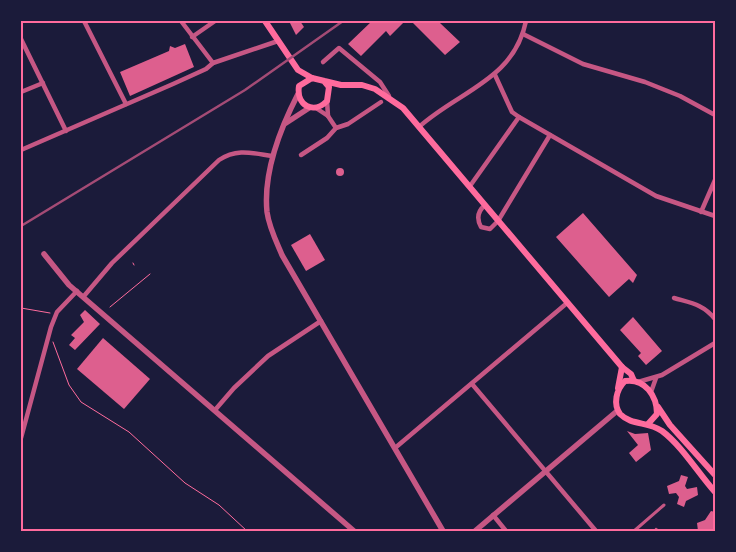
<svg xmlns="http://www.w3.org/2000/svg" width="736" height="552" font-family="'Space Grotesk',sans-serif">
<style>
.building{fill:#dd5f8e}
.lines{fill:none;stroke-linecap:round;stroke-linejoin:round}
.path{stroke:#ff6b9d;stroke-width:1}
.service{stroke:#c65784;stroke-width:2.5}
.pedestrian{stroke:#c65784;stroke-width:3}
.minor{stroke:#c65784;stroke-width:4.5}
.tertiary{stroke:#c65784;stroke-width:5.5}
.secondary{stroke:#ff6b9d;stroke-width:6}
.rail{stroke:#a44b75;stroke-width:2.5}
.neatline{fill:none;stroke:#ff6b9d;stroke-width:2}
</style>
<rect width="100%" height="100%" fill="#1b1b3a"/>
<g class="building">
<path d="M 289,21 L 300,21 L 304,27 L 296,35 Z"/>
<path d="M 372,21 L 405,21 L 390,36 L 386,31 L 361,56 L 348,44 Z"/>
<path d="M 411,21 L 441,21 L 440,23 L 460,42 L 445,55 Z"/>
<path d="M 185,44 L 194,67 L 130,96 L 120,72 L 169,51 L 170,46 L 175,48 Z"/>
<circle cx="340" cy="172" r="4"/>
<path d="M 583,213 L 637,275 L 633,283 L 629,279 L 609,297 L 556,237 Z"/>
<path d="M 310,234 L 325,260 L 306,271 L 291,245 Z"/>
<path d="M 85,310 L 100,324 L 75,350 L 69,345 L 75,338 L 71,335 L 84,322 L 80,315 Z"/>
<path d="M 633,317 L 662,351 L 646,365 L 638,356 L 641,353 L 620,330 Z"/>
<path d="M 103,338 L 150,379 L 124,409 L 77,369 Z"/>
<path d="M 627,431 L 635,434 L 648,433 L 651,450 L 636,462 L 629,453 L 638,445 Z"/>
<path d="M 681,475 L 688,477 L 685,486 L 687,489 L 697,487 L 698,495 L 686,501 L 684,507 L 677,504 L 679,497 L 676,493 L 669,494 L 667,486 L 679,481 Z"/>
<path d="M 711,511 L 715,512 L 715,531 L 698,531 L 697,523 L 705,520 Z"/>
</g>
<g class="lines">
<g class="path">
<path d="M 133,263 L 134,265"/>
<path d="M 110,307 L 150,274"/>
<path d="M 21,308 L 50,313"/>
<path d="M 53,342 L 69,385 L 81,402 L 129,432 L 185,483 L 219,505 L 247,531"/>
</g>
<path class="service" d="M 656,529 L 658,531"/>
<path class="pedestrian" d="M 634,531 L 664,505"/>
<g class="minor">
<path d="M 84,21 L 126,104"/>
<path d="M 181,21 L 213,63"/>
<path d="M 523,34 L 583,64 L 645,82 L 680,96 L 715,115"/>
<path d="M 192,37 L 215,21"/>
<path d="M 21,39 L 66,131"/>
<path d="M 323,62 L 339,48 L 380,82 L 389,96"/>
<path d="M 495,75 L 512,112 L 519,117 L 656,196 L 715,216"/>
<path d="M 21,92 L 43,83"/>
<path d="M 327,101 L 328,116"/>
<path d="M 316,108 L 328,116 L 336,128"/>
<path d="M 419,127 C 459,91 514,80 526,21"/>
<path d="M 21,150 L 173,84 L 206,69 L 213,63 L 278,41"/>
<path d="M 301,155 L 327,138 L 336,128 L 348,124 L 381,102"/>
<path d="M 470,186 L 519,117"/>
<path d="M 485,205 C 478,211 476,218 481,227 L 490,229 L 498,221 L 550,135"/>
<path d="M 701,212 L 715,180"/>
<path d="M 84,296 L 112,263 L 219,160 C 237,148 252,153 272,156"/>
<path d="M 674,298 C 691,303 703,304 715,319"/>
<path d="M 638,382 L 662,375 L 715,343"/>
<path d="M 472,384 L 596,531"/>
<path d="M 651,392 L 656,378"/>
<path d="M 215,410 L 234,388 L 268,356 L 321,321"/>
<path d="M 21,438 L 51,327 L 57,312 L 77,291"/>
<path d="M 395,448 L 567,303"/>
<path d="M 493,515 L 506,531"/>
</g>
<g class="tertiary">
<path d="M 298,94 C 280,129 263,172 267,212 C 269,227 276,241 282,255 L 443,531"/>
<path d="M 286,123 L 309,108"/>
<path d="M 44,254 L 69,285 L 354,531"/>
<path d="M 475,531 L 617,411"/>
</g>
<g class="secondary">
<path d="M 265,21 L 298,70 L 312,78"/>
<path d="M 324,81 L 329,87 L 327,101 C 313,115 296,105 299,86 L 312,78 L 341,85 L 362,85 L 375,89 L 403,108 L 622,367 L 631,374 L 634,381"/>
<path d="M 618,388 L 622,367"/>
<path d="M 658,407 L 670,425 L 715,475"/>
<path d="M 648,424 L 657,414 C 657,396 645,378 625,381 C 616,390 613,404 620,414 C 632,426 648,421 662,431 C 682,446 698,473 715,492"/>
</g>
<path class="rail" d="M 21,226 L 245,90 L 343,21"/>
</g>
<rect width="736" height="552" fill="none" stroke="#1b1b3a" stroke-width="45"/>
<rect x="22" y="22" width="692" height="508" class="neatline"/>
</svg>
